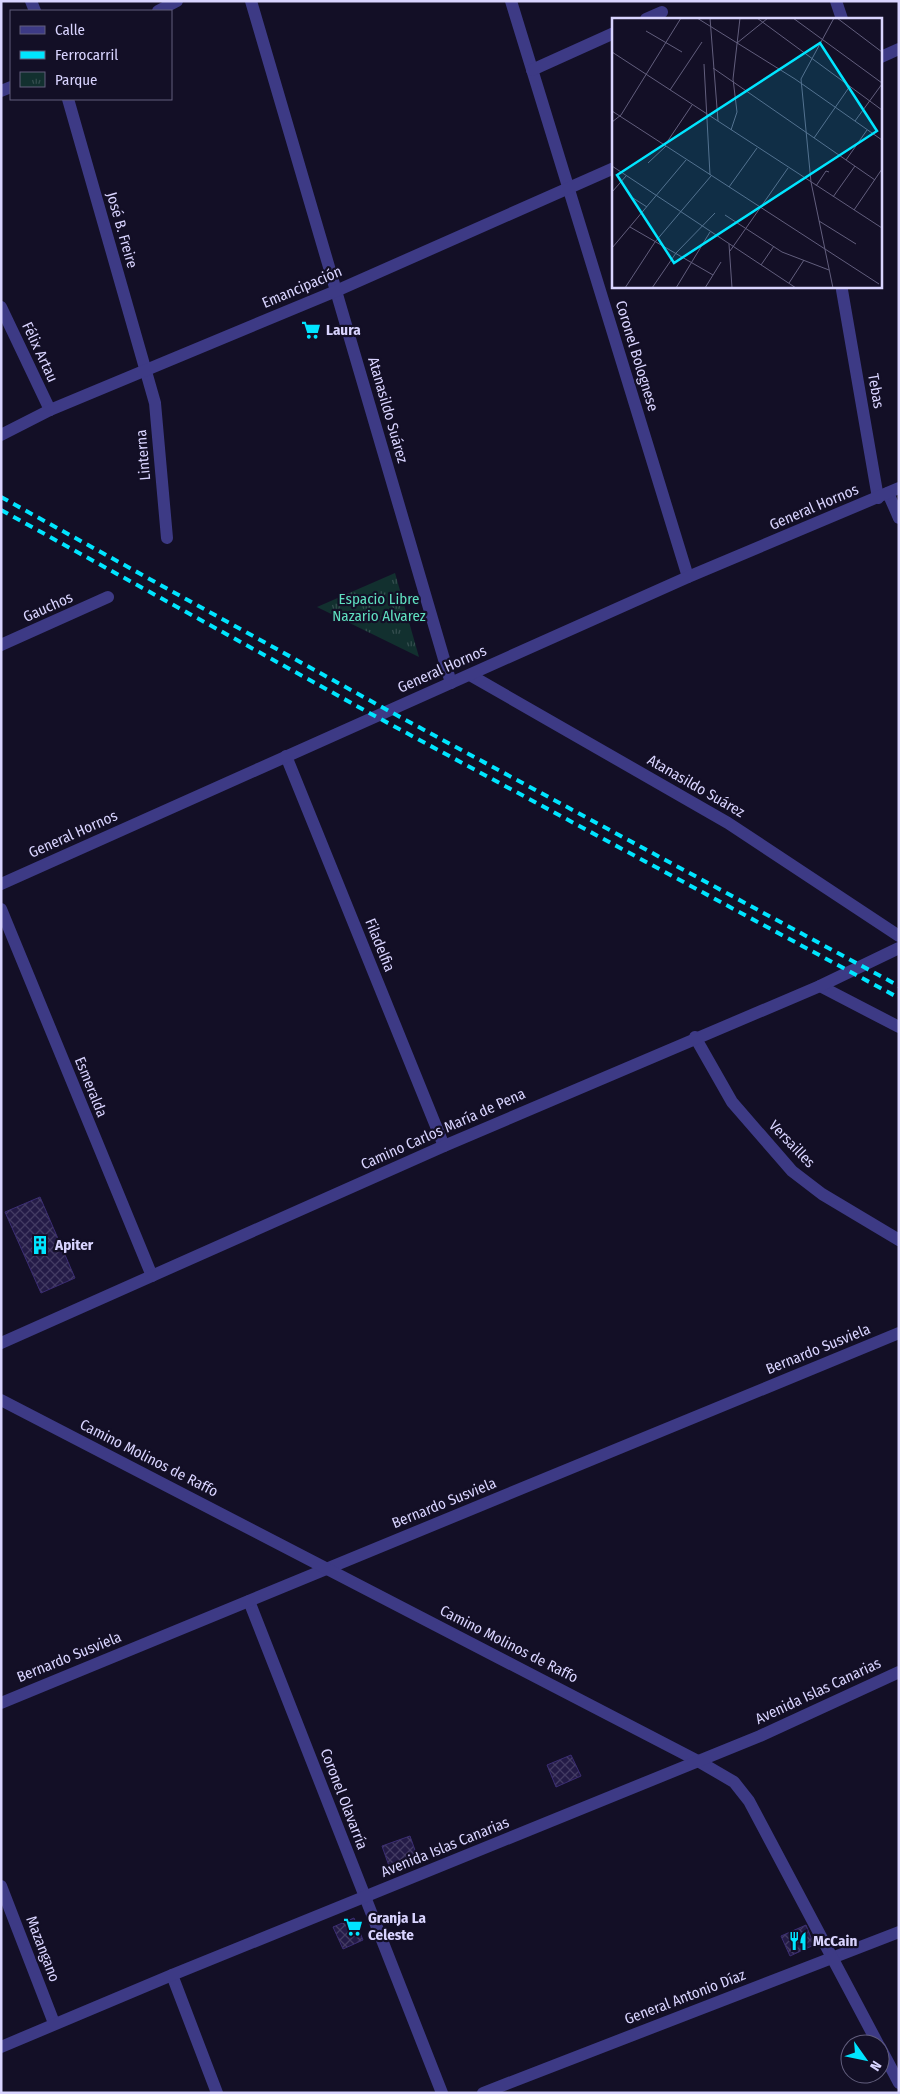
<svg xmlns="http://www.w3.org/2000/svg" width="900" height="2094" font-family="'Fira Sans Condensed',sans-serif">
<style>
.park{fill:url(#park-tufts)}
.building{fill:url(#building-cross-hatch);stroke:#3b2d73}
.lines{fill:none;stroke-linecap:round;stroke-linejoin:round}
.minor{stroke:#3d3a85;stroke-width:12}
.tertiary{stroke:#3d3a85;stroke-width:12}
.rail{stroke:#00e5ff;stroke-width:4;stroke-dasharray:8 6;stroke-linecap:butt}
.labels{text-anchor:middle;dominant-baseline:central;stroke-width:4.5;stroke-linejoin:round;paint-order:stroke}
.street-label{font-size:15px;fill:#d9d4ff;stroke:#130f26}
.poi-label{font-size:15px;font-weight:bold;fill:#d9d4ff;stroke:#130f26;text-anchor:start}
.park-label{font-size:15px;fill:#5fe0c0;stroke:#130f26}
.inset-road{fill:none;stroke:#625e7d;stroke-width:1}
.view{fill:#00e5ff;fill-opacity:0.15;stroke:#00e5ff;stroke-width:2.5}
.inset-edge{fill:none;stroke:#d9d4ff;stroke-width:2.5}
</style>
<defs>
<pattern id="park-tufts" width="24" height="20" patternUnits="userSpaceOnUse" patternTransform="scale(1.25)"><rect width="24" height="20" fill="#12302f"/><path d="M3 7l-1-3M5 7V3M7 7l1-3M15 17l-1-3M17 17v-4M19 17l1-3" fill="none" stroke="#344d4e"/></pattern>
<pattern id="building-cross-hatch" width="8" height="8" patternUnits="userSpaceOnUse" patternTransform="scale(1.25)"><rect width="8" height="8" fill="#241b47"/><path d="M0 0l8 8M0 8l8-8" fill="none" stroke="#433b63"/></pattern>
</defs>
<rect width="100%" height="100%" fill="#130f26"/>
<path class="park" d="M 395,573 L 419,657 L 317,607 Z"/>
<g class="building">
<path d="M 40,1197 L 75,1278 L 41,1293 L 5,1212 Z"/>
<path d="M 571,1755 L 581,1776 L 556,1787 L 547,1765 Z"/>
<path d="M 410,1836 L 417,1856 L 389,1866 L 382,1846 Z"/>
<path d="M 354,1918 L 363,1940 L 343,1949 L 333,1927 Z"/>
<path d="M 806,1925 L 814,1945 L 790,1956 L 781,1936 Z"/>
</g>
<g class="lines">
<g class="minor">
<path d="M 31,1 L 35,11"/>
<path d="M 251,1 L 451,683"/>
<path d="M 511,1 L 688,577"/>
<path d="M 836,1 L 842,19"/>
<path d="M 158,11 L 177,1"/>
<path d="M 646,19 L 662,12"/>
<path d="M 881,57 L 899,49"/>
<path d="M 532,70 L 614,33"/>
<path d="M 1,91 L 11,87"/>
<path d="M 68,99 L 155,403 L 167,538"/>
<path d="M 842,290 L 878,498"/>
<path d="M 1,307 L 50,410"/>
<path d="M 1,435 L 50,410 L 336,291 L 614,168"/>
<path d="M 888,493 L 899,518"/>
<path d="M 1,645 L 108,597"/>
<path d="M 470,675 L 728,823 L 899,936"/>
<path d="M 286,756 L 444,1146"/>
<path d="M 1,884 L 688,577 L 899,488"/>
<path d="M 1,909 L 152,1276"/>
<path d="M 820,986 L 899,1027"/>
<path d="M 695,1037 L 732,1102 L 792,1171 L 822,1194 L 899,1240"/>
<path d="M 249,1601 L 442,2093"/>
<path d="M 1,1703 L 899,1333"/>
<path d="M 1,1886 L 54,2023"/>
<path d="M 172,1975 L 217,2093"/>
<path d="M 483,2093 L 899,1932"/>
</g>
<g class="tertiary">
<path d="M 1,1343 L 444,1146 L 820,986 L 899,948"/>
<path d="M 1,1400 L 698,1761 L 734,1782 L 749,1801 L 878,2044"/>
<path d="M 1,2047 L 172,1975 L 760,1736 L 899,1672"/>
<path d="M 880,2047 L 899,2083"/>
</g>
<g class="rail">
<path d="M 1,497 L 389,711 L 899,986"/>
<path d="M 1,510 L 375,716 L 899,998"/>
</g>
</g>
<defs>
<g id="supermarket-bare" transform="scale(1.5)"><path d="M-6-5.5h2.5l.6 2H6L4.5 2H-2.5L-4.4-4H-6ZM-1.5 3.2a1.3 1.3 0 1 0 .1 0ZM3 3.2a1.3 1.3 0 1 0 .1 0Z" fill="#00e5ff" stroke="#130f26" stroke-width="2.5" paint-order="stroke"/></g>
<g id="building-bare" transform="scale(1.5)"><path d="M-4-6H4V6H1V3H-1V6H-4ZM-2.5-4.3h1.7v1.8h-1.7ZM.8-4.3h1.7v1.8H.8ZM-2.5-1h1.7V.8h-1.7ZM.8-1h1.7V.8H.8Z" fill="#00e5ff" stroke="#130f26" stroke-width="2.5" paint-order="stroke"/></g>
<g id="restaurant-bare" transform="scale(1.5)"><path d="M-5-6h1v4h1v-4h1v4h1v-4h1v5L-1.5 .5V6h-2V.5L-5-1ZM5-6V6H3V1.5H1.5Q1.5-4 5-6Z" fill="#00e5ff" stroke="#130f26" stroke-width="2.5" paint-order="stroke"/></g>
</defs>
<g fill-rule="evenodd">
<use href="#supermarket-bare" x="311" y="330"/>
<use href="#building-bare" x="40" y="1245"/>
<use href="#supermarket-bare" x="353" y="1927"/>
<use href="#restaurant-bare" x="798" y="1941"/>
</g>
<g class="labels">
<g class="street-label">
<text transform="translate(122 230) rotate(74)">José B. Freire</text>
<text transform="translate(302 287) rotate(-23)">Emancipación</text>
<text transform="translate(40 352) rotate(65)">Félix Artau</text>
<text transform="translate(637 356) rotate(73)">Coronel Bolognese</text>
<text transform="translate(876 391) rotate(80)">Tebas</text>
<text transform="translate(388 410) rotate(74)">Atanasildo Suárez</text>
<text transform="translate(143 455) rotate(-95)">Linterna</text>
<text transform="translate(814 507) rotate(-23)">General Hornos</text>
<text transform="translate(48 607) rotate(-24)">Gauchos</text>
<text transform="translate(442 669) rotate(-24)">General Hornos</text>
<text transform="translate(696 786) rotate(30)">Atanasildo Suárez</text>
<text transform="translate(73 834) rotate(-24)">General Hornos</text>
<text transform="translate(380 945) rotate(68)">Filadelfia</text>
<text transform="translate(91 1087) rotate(68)">Esmeralda</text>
<text transform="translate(443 1129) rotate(-24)">Camino Carlos María de Pena</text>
<text transform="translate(792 1144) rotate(46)">Versailles</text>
<text transform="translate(818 1349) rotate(-22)">Bernardo Susviela</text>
<text transform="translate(149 1458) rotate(27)">Camino Molinos de Raffo</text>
<text transform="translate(444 1503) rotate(-22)">Bernardo Susviela</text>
<text transform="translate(509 1644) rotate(27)">Camino Molinos de Raffo</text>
<text transform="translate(69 1657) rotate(-22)">Bernardo Susviela</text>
<text transform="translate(818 1691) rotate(-25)">Avenida Islas Canarias</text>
<text transform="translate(344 1799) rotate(69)">Coronel Olavarría</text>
<text transform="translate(445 1847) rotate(-22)">Avenida Islas Canarias</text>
<text transform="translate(43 1949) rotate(69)">Mazangano</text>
<text transform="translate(685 1997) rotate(-21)">General Antonio Díaz</text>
</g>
<g class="poi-label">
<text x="326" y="330">Laura</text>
<text x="55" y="1245">Apiter</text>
<text x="368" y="1918">Granja La<tspan x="368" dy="17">Celeste</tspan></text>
<text x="813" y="1941">McCain</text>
</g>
<g class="park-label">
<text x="379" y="599">Espacio Libre<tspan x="379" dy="17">Nazario Alvarez</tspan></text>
</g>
</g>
<g transform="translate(612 18)">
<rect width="270" height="270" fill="#130f26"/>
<path class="inset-road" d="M 85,0 L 183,61 L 270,122M 98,0 L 106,103M 145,0 L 270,92M 181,0 L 270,65M 225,0 L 270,34M 34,13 L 70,34M 125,25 L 156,0M 0,34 L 270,210M 92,46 L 98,157M 101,50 L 263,162M 58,72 L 90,24M 0,93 L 267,266M 243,103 L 270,66M 0,104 L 9,97 L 69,0M 119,112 L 125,94 L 121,61 L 128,0M 202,120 L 238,68M 53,127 L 80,87M 234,142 L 255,112M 36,145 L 54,128M 0,148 L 184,270M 204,168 L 214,153 L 217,154M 117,169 L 145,130M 0,174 L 14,158M 221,179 L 243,148M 21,180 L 35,189M 242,192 L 270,151M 113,197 L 170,234 L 217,252M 207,203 L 244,226M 18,209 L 101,257M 117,226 L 120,270M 0,230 L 74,142M 118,233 L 176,150M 149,247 L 162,228M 177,265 L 192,242M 13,270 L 43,224 L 99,158M 40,270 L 64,235 L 103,195M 64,270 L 98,214M 93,270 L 109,244M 221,270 L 199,164 L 189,61 L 222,0"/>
<path class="view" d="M 208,25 L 265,113 L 62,245 L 5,157 Z"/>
<rect width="270" height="270" class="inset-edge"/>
</g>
<rect width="900" height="2094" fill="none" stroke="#d9d4ff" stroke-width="5"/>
<rect x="10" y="10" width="162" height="90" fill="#130f26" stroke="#625e7d"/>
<rect x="20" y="26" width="25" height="8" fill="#3d3a85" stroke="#625e7d"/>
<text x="55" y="35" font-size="15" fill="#d9d4ff">Calle</text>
<rect x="20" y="51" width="25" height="8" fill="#00e5ff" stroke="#625e7d"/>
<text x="55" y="60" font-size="15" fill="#d9d4ff">Ferrocarril</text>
<rect x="20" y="72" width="25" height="15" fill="url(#park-tufts)" stroke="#625e7d"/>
<text x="55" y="85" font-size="15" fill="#d9d4ff">Parque</text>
<g transform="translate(865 2059) rotate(123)"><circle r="24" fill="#130f26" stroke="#625e7d"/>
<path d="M0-4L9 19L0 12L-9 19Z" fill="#00e5ff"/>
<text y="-8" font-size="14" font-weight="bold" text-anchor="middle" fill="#d9d4ff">N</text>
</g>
</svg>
